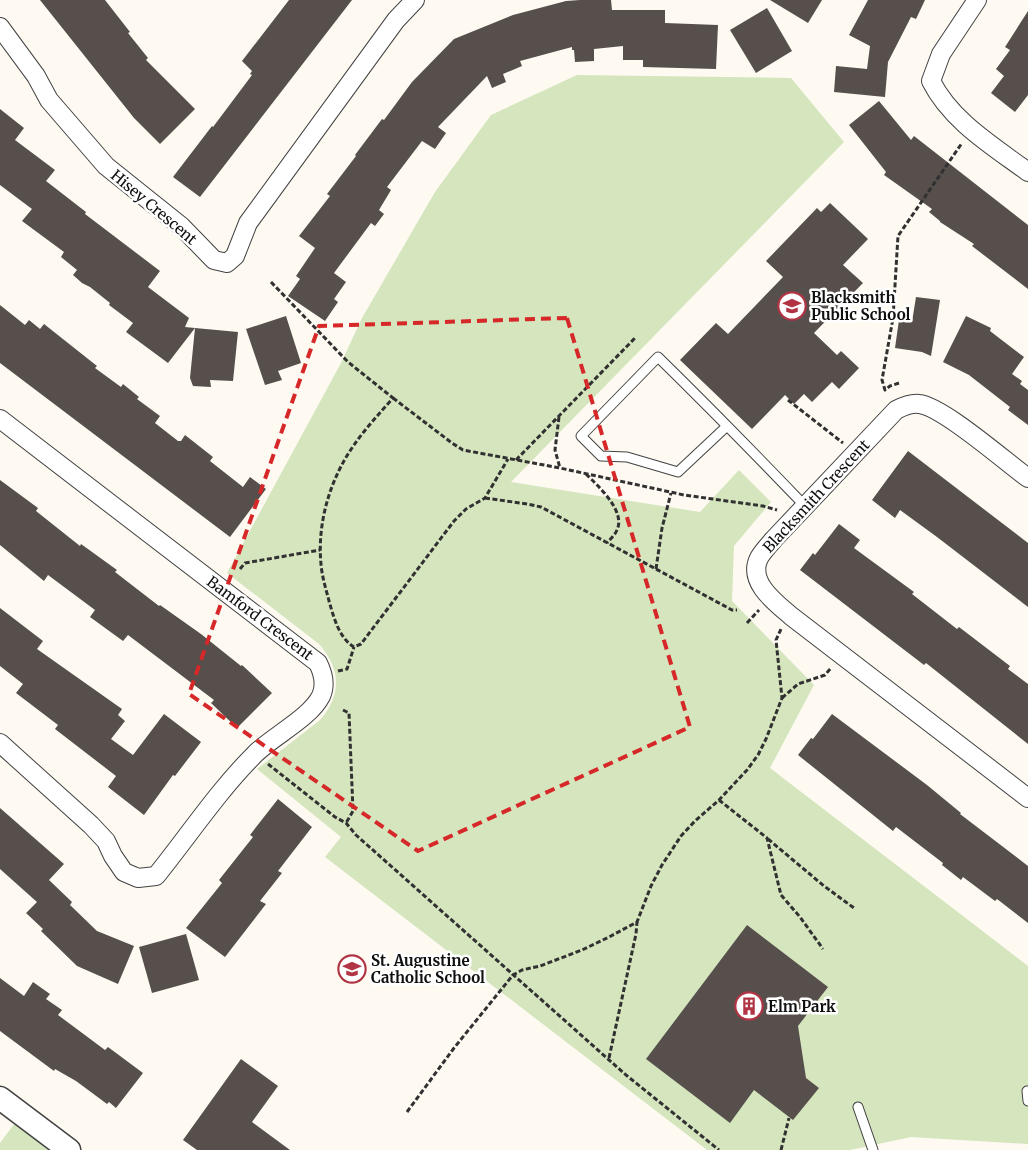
<svg xmlns="http://www.w3.org/2000/svg" width="1028" height="1150" font-family="Merriweather,serif">
<style>
.green{fill:#d5e5be}
.building{fill:#564f4c}
.lines{fill:none;stroke-linecap:round;stroke-linejoin:round}
.service-casing{stroke:#424242;stroke-width:11}
.minor-casing{stroke:#424242;stroke-width:20}
.tertiary-casing{stroke:#424242;stroke-width:25}
.path{stroke:#313131;stroke-width:3;stroke-dasharray:5 2.5;stroke-linecap:butt}
.service{stroke:#fff;stroke-width:9}
.minor{stroke:#fff;stroke-width:18}
.tertiary{stroke:#fff;stroke-width:22}
.marked{fill:none;stroke:#d62828;stroke-width:4;stroke-dasharray:10 6;stroke-linejoin:round}
.labels{text-anchor:middle;dominant-baseline:central;stroke-width:5;stroke-linejoin:round;paint-order:stroke}
.street-label{font-size:15px;fill:#0f0f0f;stroke:#fff}
.poi-label{font-size:15px;font-weight:bold;fill:#0f0f0f;stroke:#fff;text-anchor:start}
</style>
<rect width="100%" height="100%" fill="#fefaf2"/>
<g class="green">
<path d="M 577,75 L 791,78 L 844,142 L 511,482 L 700,512 L 739,470 L 771,502 L 734,546 L 732,601 L 814,685 L 770,768 L 1028,966 L 1028,1144 L 911,1137 L 850,1150 L 707,1150 L 325,857 L 341,837 L 257,769 L 320,720 C 342,695 341,669 319,644 L 227,573 L 341,363 L 362,318 L 435,192 L 491,115 Z"/>
<path d="M 15,1123 L 50,1150 L 0,1150 L 0,1143 Z"/>
</g>
<g class="building">
<path d="M 40,0 L 105,0 L 130,32 L 128,33 L 148,58 L 146,60 L 195,109 L 160,144 L 134,118 Z"/>
<path d="M 289,0 L 352,0 L 200,197 L 173,177 L 212,126 L 213,127 L 252,75 L 250,74 L 252,71 L 242,61 Z"/>
<path d="M 580,0 L 611,0 L 612,10 L 665,10 L 665,23 L 718,25 L 716,69 L 643,67 L 643,60 L 623,60 L 623,46 L 594,49 L 594,61 L 575,62 L 574,50 L 572,50 L 572,47 L 520,61 L 522,66 L 503,74 L 506,82 L 492,88 L 487,76 L 438,127 L 446,133 L 435,149 L 422,141 L 387,187 L 391,190 L 379,210 L 384,214 L 375,226 L 371,223 L 334,273 L 346,282 L 334,299 L 338,302 L 325,321 L 288,296 L 300,279 L 296,276 L 315,248 L 299,236 L 330,196 L 327,194 L 356,156 L 355,155 L 382,119 L 384,120 L 412,82 L 454,39 L 513,15 L 566,1 Z"/>
<path d="M 770,0 L 822,0 L 808,23 Z"/>
<path d="M 868,0 L 925,0 L 916,19 L 911,17 L 888,62 L 885,97 L 834,92 L 836,66 L 867,69 L 870,46 L 849,35 Z"/>
<path d="M 767,8 L 792,51 L 756,73 L 730,30 Z"/>
<path d="M 1028,11 L 1028,95 L 1015,112 L 991,93 L 1004,76 L 996,69 L 1010,50 L 1005,47 Z"/>
<path d="M 879,101 L 911,140 L 914,136 L 1028,225 L 1028,289 L 972,246 L 974,244 L 940,222 L 940,221 L 929,212 L 932,209 L 884,175 L 886,172 L 849,125 Z"/>
<path d="M 0,109 L 24,128 L 15,140 L 55,170 L 46,181 L 86,212 L 85,214 L 160,271 L 148,287 L 189,318 L 185,327 L 195,328 L 168,363 L 126,332 L 133,323 L 109,305 L 110,303 L 90,287 L 82,283 L 73,275 L 77,270 L 61,257 L 64,252 L 22,221 L 32,209 L 0,185 Z"/>
<path d="M 830,203 L 868,239 L 843,265 L 863,283 L 814,333 L 837,355 L 841,351 L 859,368 L 839,389 L 832,382 L 812,402 L 804,394 L 794,404 L 785,395 L 752,429 L 680,360 L 716,323 L 728,334 L 783,277 L 766,261 L 817,208 L 821,212 Z"/>
<path d="M 916,297 L 940,300 L 931,356 L 922,352 L 895,348 L 899,320 L 912,322 Z"/>
<path d="M 0,305 L 25,325 L 29,320 L 40,329 L 44,324 L 97,366 L 95,368 L 121,387 L 123,384 L 139,397 L 137,399 L 160,416 L 155,423 L 178,441 L 181,441 L 185,435 L 213,457 L 210,461 L 243,487 L 250,477 L 266,489 L 230,537 L 0,363 Z"/>
<path d="M 286,316 L 301,363 L 278,371 L 282,380 L 265,385 L 246,329 Z"/>
<path d="M 966,316 L 991,328 L 990,331 L 1024,357 L 1012,374 L 1022,381 L 1020,384 L 1028,390 L 1028,425 L 1008,410 L 1010,407 L 969,375 L 943,362 Z"/>
<path d="M 195,328 L 238,332 L 233,381 L 210,380 L 211,387 L 193,386 L 190,378 Z"/>
<path d="M 908,451 L 1028,543 L 1028,607 L 937,537 L 900,510 L 895,518 L 872,500 Z"/>
<path d="M 0,480 L 38,508 L 36,511 L 80,546 L 81,544 L 117,570 L 115,572 L 159,606 L 160,605 L 201,634 L 241,666 L 242,665 L 272,693 L 237,728 L 211,703 L 214,700 L 128,635 L 123,641 L 90,617 L 95,610 L 48,575 L 44,581 L 0,545 Z"/>
<path d="M 839,524 L 860,540 L 854,548 L 914,592 L 912,594 L 957,629 L 959,627 L 1010,666 L 1008,669 L 1028,684 L 1028,744 L 926,663 L 924,665 L 800,570 L 813,553 L 815,555 Z"/>
<path d="M 0,608 L 43,641 L 37,649 L 122,709 L 118,715 L 125,721 L 111,739 L 133,755 L 164,714 L 201,742 L 175,776 L 173,775 L 144,815 L 108,787 L 116,776 L 55,729 L 58,725 L 16,693 L 23,684 L 0,666 Z"/>
<path d="M 832,714 L 927,785 L 961,813 L 960,814 L 1028,866 L 1028,923 L 997,899 L 995,901 L 963,877 L 961,880 L 942,865 L 943,863 L 896,827 L 893,831 L 798,755 L 811,738 L 813,739 Z"/>
<path d="M 278,799 L 312,827 L 278,871 L 282,873 L 260,901 L 266,904 L 225,957 L 186,928 L 222,883 L 219,880 L 253,837 L 250,835 Z"/>
<path d="M 0,808 L 64,864 L 49,880 L 72,902 L 70,905 L 97,931 L 134,946 L 118,984 L 77,966 L 41,931 L 43,929 L 26,913 L 37,902 L 0,869 Z"/>
<path d="M 747,925 L 828,987 L 798,1026 L 806,1078 L 819,1088 L 793,1120 L 754,1090 L 730,1123 L 646,1059 Z"/>
<path d="M 186,934 L 199,980 L 152,993 L 139,947 Z"/>
<path d="M 0,978 L 24,996 L 33,982 L 50,994 L 46,999 L 62,1010 L 58,1015 L 105,1050 L 108,1047 L 143,1073 L 116,1108 L 109,1102 L 107,1104 L 76,1081 L 55,1069 L 54,1071 L 0,1031 Z"/>
<path d="M 241,1059 L 278,1086 L 252,1122 L 290,1150 L 197,1150 L 183,1140 Z"/>
</g>
<g class="lines">
<g class="service-casing">
<g id="service">
<path d="M 727,426 L 678,472 L 627,457 L 601,456 L 581,436 L 658,357 C 708,406 757,456 805,506"/>
<path d="M 1027,1091 L 1028,1101"/>
<path d="M 858,1107 L 873,1150"/>
</g>
</g>
<g class="minor-casing">
<g id="minor">
<path d="M 977,0 L 941,54 L 931,81 C 951,121 993,146 1028,172"/>
<path d="M 0,27 L 36,76 L 49,100 L 106,166 L 181,226 L 214,260 L 227,263 L 235,256 L 248,223 L 396,20 L 415,0"/>
<path d="M 0,419 L 318,663 C 323,673 326,685 321,696 C 310,718 273,736 255,754 C 218,791 189,835 156,876 L 138,878 L 124,872 L 113,856 L 106,841 L 91,825 L 0,743"/>
<path d="M 1028,478 C 1006,462 942,406 919,404 C 911,403 902,407 896,410 L 774,539 C 769,545 763,551 759,558 C 747,582 776,603 791,616 L 1028,798"/>
</g>
</g>
<g class="tertiary-casing">
<path id="tertiary" d="M 0,1098 L 69,1150"/>
</g>
<g class="path">
<path d="M 271,282 L 348,362 L 393,398 C 379,414 365,429 354,445 C 330,479 317,523 321,564 C 322,577 326,589 329,601 C 334,618 339,638 354,647 L 361,644 L 454,521 L 466,509 L 485,498 L 508,459"/>
<path d="M 899,383 L 890,386 L 885,390 L 882,380 L 893,318 L 898,236 L 962,143"/>
<path d="M 393,398 L 452,443 L 463,450 L 560,468 L 684,495 L 763,506 L 777,510"/>
<path d="M 788,400 L 843,443"/>
<path d="M 559,417 L 555,450 L 560,468"/>
<path d="M 516,460 L 635,338"/>
<path d="M 586,474 C 598,486 626,511 617,530 C 615,535 610,539 607,543"/>
<path d="M 485,498 L 527,504 L 541,507 L 732,610 L 737,610"/>
<path d="M 240,569 L 245,563 L 320,550"/>
<path d="M 656,569 L 662,528 L 671,493"/>
<path d="M 747,623 L 759,610"/>
<path d="M 338,671 L 347,669 L 354,647"/>
<path d="M 782,698 L 798,684 L 825,675 L 831,668"/>
<path d="M 343,710 L 349,713 L 353,811 L 346,823"/>
<path d="M 268,764 L 335,817 L 346,823 L 356,835 L 626,1075 L 719,1150"/>
<path d="M 719,800 L 767,838 L 781,895 L 800,917 L 823,949"/>
<path d="M 768,839 L 824,886 L 854,908"/>
<path d="M 609,1058 L 636,934 L 637,922"/>
<path d="M 407,1112 L 454,1048 L 513,975 L 522,970 L 540,966 L 582,950 L 609,937 L 637,922 L 651,886 L 662,865 L 681,836 L 695,821 L 719,800 L 747,770 L 758,755 L 766,739 L 782,698 L 776,640 L 781,629"/>
<path d="M 781,1150 L 789,1118"/>
</g>
<use href="#service" class="service"/>
<use href="#minor" class="minor"/>
<use href="#tertiary" class="tertiary"/>
</g>
<path class="marked" d="M 567,318 L 690,727 L 418,851 L 189,694 L 319,326 Z"/>
<defs>
<g id="school-ring" transform="scale(1.4375)"><circle r="9.5" fill="#fff" stroke="#b13444" stroke-width="1.5"/><path d="M0-5L7-2L0 1L-7-2ZM-4 1L0 2.5L4 1V4Q0 6-4 4Z" fill="#b13444"/></g>
<g id="building-ring" transform="scale(1.4375)"><circle r="9.5" fill="#fff" stroke="#b13444" stroke-width="1.5"/><path d="M-4-6H4V6H1V3H-1V6H-4ZM-2.5-4.3h1.7v1.8h-1.7ZM.8-4.3h1.7v1.8H.8ZM-2.5-1h1.7V.8h-1.7ZM.8-1h1.7V.8H.8Z" fill="#b13444"/></g>
</defs>
<g fill-rule="evenodd">
<use href="#school-ring" x="792" y="306"/>
<use href="#school-ring" x="352" y="969"/>
<use href="#building-ring" x="749" y="1006"/>
</g>
<g class="labels">
<g class="street-label">
<text transform="translate(154 207) rotate(40)">Hisey Crescent</text>
<text transform="translate(816 496) rotate(-47)">Blacksmith Crescent</text>
<text transform="translate(260 618) rotate(37)">Bamford Crescent</text>
</g>
<g class="poi-label">
<text x="811" y="297">Blacksmith<tspan x="811" dy="17">Public School</tspan></text>
<text x="371" y="960">St. Augustine<tspan x="371" dy="17">Catholic School</tspan></text>
<text x="768" y="1006">Elm Park</text>
</g>
</g>
</svg>
